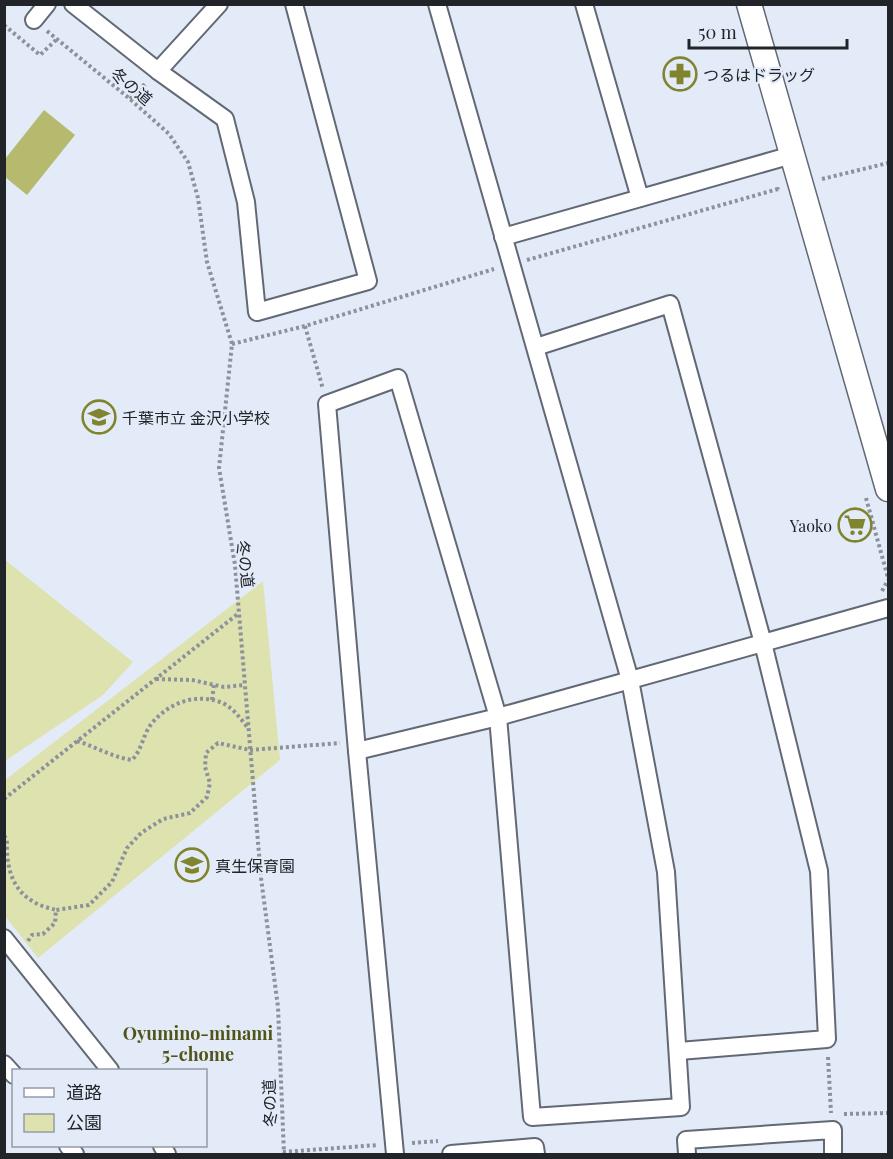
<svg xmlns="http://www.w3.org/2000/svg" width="893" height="1159" font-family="'Playfair Display','Noto Sans JP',serif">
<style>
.green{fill:#dee2ae}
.water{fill:#b5ba6f}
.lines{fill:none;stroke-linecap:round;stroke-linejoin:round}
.street-casing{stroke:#626975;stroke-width:20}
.secondary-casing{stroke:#626975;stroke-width:27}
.path{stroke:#8c929c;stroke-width:4;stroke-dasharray:3 3;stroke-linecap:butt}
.street{stroke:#fff;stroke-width:16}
.secondary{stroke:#fff;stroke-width:24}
.labels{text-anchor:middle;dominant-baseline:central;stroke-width:4.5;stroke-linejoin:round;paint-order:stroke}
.poi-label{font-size:16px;fill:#212429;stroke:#e3ebf9;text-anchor:start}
.street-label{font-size:16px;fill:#212429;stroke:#e3ebf9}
.neighbourhood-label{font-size:18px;font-weight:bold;fill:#515418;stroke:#e3ebf9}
</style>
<rect width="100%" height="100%" fill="#e3ebf9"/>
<g class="green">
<path d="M 4,559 L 133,662 L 103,695 L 5,761 Z"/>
<path d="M 263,581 L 280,760 L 38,958 L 5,916 L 5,780 Z"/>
</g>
<path class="water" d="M 44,110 L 75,135 L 27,195 L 5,177 L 5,159 Z"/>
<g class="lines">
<g class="street-casing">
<g id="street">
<path d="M 73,4 L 158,71 L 225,119 L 246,202 L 257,312 L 368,281 L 294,4"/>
<path d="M 584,4 L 640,198"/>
<path d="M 34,20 L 47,4"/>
<path d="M 158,71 L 219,4"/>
<path d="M 503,237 L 792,155"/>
<path d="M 536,347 L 670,304 L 763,643 L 819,871 L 827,1039 L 679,1051"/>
<path d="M 357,751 L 498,717 L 888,608"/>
<path d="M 4,938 L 110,1070"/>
<path d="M 4,1064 L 14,1075"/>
<path d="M 68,1146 L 75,1154"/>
<path d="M 162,1146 L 167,1154"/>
<path d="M 395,1154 L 357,751 L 327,404 L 398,378 L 498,717 L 532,1117 L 681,1107 L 666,872 L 630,680 L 437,4"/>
<path d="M 451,1154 L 535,1147 L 536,1154"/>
<path d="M 687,1154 L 686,1140 L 833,1130 L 833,1154"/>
</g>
</g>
<g class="secondary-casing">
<path id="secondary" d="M 749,4 L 888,489"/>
</g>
<g class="path">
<path d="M 4,25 L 40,55 L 56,40"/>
<path d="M 47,31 L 130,99 L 169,134 L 188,162 L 198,198 L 207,262 L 232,344 L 219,468 L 235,565 L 261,878 L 278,1007 L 284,1154"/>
<path d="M 130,99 L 145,84"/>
<path d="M 822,179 L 888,163"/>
<path d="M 527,260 L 778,189 L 778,191"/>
<path d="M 305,326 L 323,389"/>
<path d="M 232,344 L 305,326 L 494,269"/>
<path d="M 866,498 L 888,578"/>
<path d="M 882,591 L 888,580"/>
<path d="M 156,679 L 192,680 L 224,687 L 245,685"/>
<path d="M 212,700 L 214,685"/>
<path d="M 77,741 C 96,747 112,757 132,760 C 142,750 143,734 152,723 C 169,703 195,693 220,702 C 232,706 240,718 248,728"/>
<path d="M 250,750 L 340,743"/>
<path d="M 4,799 L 239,613"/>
<path d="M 4,836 L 7,839 C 6,863 10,889 34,902 C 40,906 49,908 56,910"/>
<path d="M 28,941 L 32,935 L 43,934 L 55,923 L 56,910 L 89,905 L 112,882 L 127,848 L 141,833 L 163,819 L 190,813 L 207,797 L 210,783 L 205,767 L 206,753 L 218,743 L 250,750"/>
<path d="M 828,1057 L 831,1113"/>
<path d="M 844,1114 L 888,1113"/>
<path d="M 412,1143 L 438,1141"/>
<path d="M 283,1152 L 378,1145"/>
</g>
<use href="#street" class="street"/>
<use href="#secondary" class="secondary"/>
</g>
<defs>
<g id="pharmacy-ring" transform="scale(1.725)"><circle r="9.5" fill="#e3ebf9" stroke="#80842f" stroke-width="1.5"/><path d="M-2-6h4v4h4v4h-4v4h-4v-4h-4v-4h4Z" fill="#80842f"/></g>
<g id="school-ring" transform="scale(1.725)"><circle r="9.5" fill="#e3ebf9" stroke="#80842f" stroke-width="1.5"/><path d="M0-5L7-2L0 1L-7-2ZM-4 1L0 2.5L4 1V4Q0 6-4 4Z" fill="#80842f"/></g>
<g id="supermarket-ring" transform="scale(1.725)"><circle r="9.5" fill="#e3ebf9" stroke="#80842f" stroke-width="1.5"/><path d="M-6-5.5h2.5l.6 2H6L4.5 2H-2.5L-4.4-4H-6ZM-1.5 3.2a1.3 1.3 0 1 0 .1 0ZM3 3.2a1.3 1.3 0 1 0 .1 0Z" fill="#80842f"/></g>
</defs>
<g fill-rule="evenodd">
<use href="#pharmacy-ring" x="680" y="74"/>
<use href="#school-ring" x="99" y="417"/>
<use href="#supermarket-ring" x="855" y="525"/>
<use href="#school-ring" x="192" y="865"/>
</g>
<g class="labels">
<g class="poi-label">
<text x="703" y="74">つるはドラッグ</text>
<text x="122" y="417">千葉市立 金沢小学校</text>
<text x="832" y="525" text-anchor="end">Yaoko</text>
<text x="215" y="865">真生保育園</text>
</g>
<g class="street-label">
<text transform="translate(132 86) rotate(40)">冬の道</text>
<text transform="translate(246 564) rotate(83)">冬の道</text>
<text transform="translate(269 1103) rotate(-92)">冬の道</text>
</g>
<g class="neighbourhood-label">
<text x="198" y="1033">Oyumino-minami<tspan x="198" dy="21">5-chome</tspan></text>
</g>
</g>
<rect width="893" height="1159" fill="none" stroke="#212429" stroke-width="12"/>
<rect x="12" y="1069" width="195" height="78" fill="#e3ebf9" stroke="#959ba6" stroke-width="1.5"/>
<rect x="24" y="1088" width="30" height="9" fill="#ffffff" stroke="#959ba6" stroke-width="1.5"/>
<text x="66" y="1099" font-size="18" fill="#212429">道路</text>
<rect x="24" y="1114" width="30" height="18" fill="#dee2ae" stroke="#959ba6" stroke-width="1.5"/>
<text x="66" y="1129" font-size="18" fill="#212429">公園</text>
<path d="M689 39v9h158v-9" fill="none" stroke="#212429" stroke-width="3"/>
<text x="698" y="39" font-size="18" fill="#212429" stroke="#e3ebf9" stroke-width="4.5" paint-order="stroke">50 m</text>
</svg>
